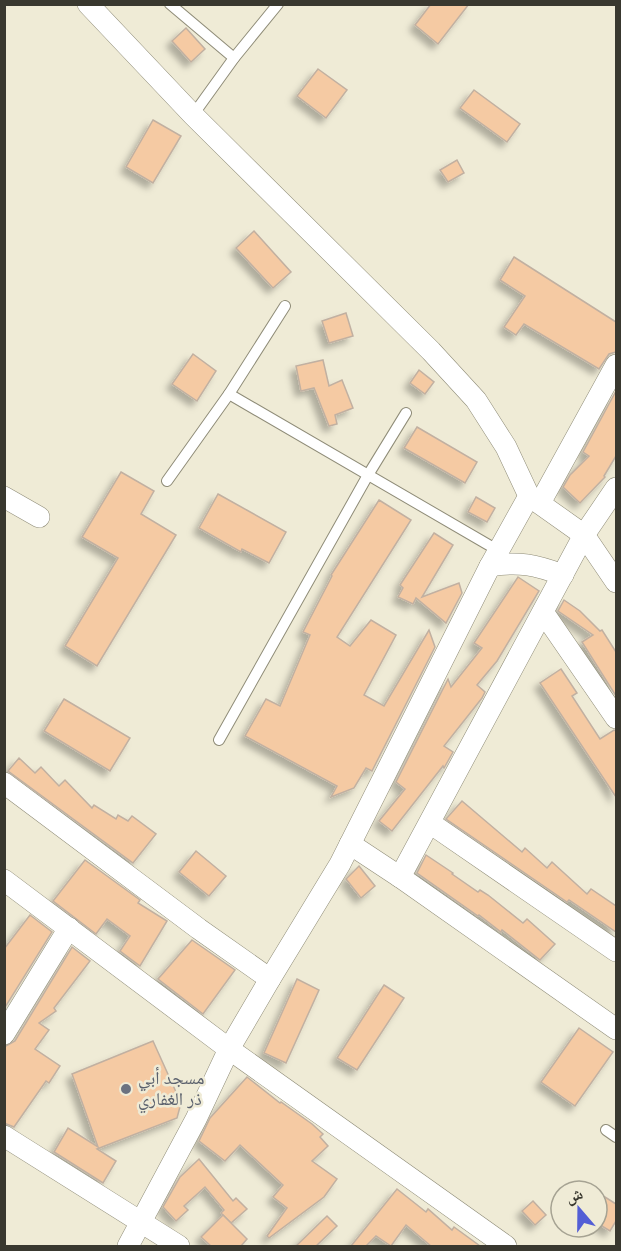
<svg xmlns="http://www.w3.org/2000/svg" width="621" height="1251" font-family="Overpass,'Noto Naskh Arabic',sans-serif">
<style>
.building{fill:#f5caa3;stroke:#c1b0a1;stroke-width:1.5;filter:url(#shadow)}
.lines{fill:none;stroke-linecap:round;stroke-linejoin:round}
.service-casing{stroke:#8f8c78;stroke-width:12}
.minor-casing{stroke:#8f8c78;stroke-width:22}
.service{stroke:#fff;stroke-width:10}
.minor{stroke:#fff;stroke-width:21}
.worship-dot{fill:#6b7280;stroke:#efebd6;stroke-width:2}
.labels{text-anchor:middle;dominant-baseline:central;stroke-width:5;stroke-linejoin:round;paint-order:stroke}
.worship-label{font-size:18px;fill:#5b616d;stroke:#efebd6;text-anchor:start}
</style>
<defs>
<filter id="shadow"><feDropShadow dx="-5.5" dy="5.5" stdDeviation="3" flood-color="#0004"/></filter>
</defs>
<rect width="100%" height="100%" fill="#efebd6"/>
<g class="building">
<path d="M 431,4 L 469,4 L 438,44 L 415,25 Z"/>
<path d="M 186,28 L 205,49 L 191,62 L 172,41 Z"/>
<path d="M 318,69 L 347,90 L 326,118 L 297,96 Z"/>
<path d="M 474,90 L 520,124 L 507,142 L 460,108 Z"/>
<path d="M 153,120 L 181,136 L 153,183 L 126,167 Z"/>
<path d="M 457,160 L 464,173 L 448,182 L 440,170 Z"/>
<path d="M 254,231 L 291,272 L 273,288 L 236,248 Z"/>
<path d="M 514,257 L 616,322 L 616,352 L 609,354 L 599,369 L 524,324 L 516,335 L 504,327 L 525,296 L 500,280 Z"/>
<path d="M 346,313 L 353,336 L 329,343 L 322,321 Z"/>
<path d="M 193,354 L 216,371 L 197,401 L 172,384 Z"/>
<path d="M 323,360 L 329,386 L 342,380 L 353,408 L 335,415 L 337,424 L 329,426 L 314,388 L 301,391 L 296,366 Z"/>
<path d="M 419,370 L 434,382 L 425,394 L 410,383 Z"/>
<path d="M 616,391 L 616,456 L 604,476 L 605,477 L 580,503 L 563,487 L 570,475 L 589,456 L 583,452 Z"/>
<path d="M 417,427 L 477,462 L 465,483 L 404,448 Z"/>
<path d="M 121,472 L 154,491 L 141,514 L 176,535 L 97,666 L 65,646 L 118,558 L 82,537 Z"/>
<path d="M 218,494 L 286,532 L 269,563 L 242,549 L 241,552 L 199,528 Z"/>
<path d="M 476,497 L 495,508 L 487,522 L 468,512 Z"/>
<path d="M 379,500 L 411,520 L 337,637 L 350,646 L 371,620 L 396,635 L 364,695 L 384,706 L 429,630 L 435,647 L 372,771 L 366,768 L 354,788 L 331,797 L 337,786 L 245,736 L 266,699 L 280,706 L 310,635 L 303,632 L 332,576 L 331,575 Z"/>
<path d="M 434,533 L 453,545 L 422,597 L 459,583 L 462,593 L 446,623 L 416,598 L 413,604 L 398,597 L 403,588 L 400,585 Z"/>
<path d="M 518,577 L 539,591 L 497,661 L 477,685 L 485,692 L 482,698 L 444,746 L 453,752 L 444,768 L 443,766 L 392,831 L 379,821 L 405,789 L 396,782 L 448,679 L 451,687 L 482,648 L 474,643 Z"/>
<path d="M 564,600 L 580,611 L 600,631 L 602,630 L 616,652 L 616,696 L 582,642 L 593,635 L 558,611 Z"/>
<path d="M 561,669 L 577,693 L 572,696 L 600,739 L 614,730 L 616,731 L 616,797 L 540,683 Z"/>
<path d="M 64,699 L 130,738 L 110,771 L 44,731 Z"/>
<path d="M 19,758 L 35,773 L 41,767 L 59,786 L 65,780 L 92,808 L 94,805 L 116,819 L 118,815 L 128,821 L 132,816 L 156,834 L 133,863 L 8,771 Z"/>
<path d="M 462,801 L 522,852 L 525,848 L 547,868 L 552,862 L 587,894 L 591,889 L 616,906 L 616,932 L 569,900 L 567,902 L 446,819 Z"/>
<path d="M 196,851 L 226,876 L 209,896 L 179,872 Z"/>
<path d="M 426,855 L 453,873 L 452,874 L 478,892 L 480,890 L 488,895 L 523,923 L 527,919 L 555,944 L 540,960 L 502,930 L 501,932 L 479,915 L 478,916 L 417,873 Z"/>
<path d="M 85,860 L 140,900 L 138,903 L 167,921 L 140,966 L 120,951 L 130,936 L 107,919 L 96,934 L 53,901 Z"/>
<path d="M 359,866 L 375,886 L 361,898 L 346,879 Z"/>
<path d="M 30,915 L 52,932 L 4,1009 L 4,949 Z"/>
<path d="M 192,940 L 235,970 L 203,1014 L 158,979 Z"/>
<path d="M 72,947 L 90,961 L 54,1008 L 56,1011 L 39,1023 L 49,1030 L 35,1049 L 60,1066 L 49,1083 L 46,1081 L 14,1127 L 4,1123 L 4,1047 L 15,1041 Z"/>
<path d="M 297,979 L 319,990 L 286,1063 L 264,1053 Z"/>
<path d="M 384,985 L 404,998 L 357,1070 L 337,1058 Z"/>
<path d="M 579,1028 L 613,1052 L 575,1106 L 541,1082 Z"/>
<path d="M 153,1041 L 181,1103 L 177,1118 L 97,1149 L 116,1161 L 103,1183 L 54,1152 L 68,1128 L 98,1147 L 72,1074 Z"/>
<path d="M 247,1077 L 280,1103 L 281,1102 L 312,1124 L 323,1134 L 320,1137 L 328,1146 L 312,1161 L 337,1179 L 324,1197 L 269,1238 L 267,1236 L 287,1208 L 273,1197 L 283,1185 L 240,1145 L 225,1161 L 199,1141 L 210,1118 Z"/>
<path d="M 199,1159 L 233,1201 L 236,1198 L 247,1209 L 231,1223 L 221,1213 L 224,1210 L 205,1187 L 184,1206 L 188,1210 L 176,1221 L 163,1207 L 180,1177 Z"/>
<path d="M 397,1189 L 426,1212 L 428,1209 L 452,1230 L 454,1227 L 480,1246 L 431,1246 L 406,1225 L 391,1246 L 376,1236 L 366,1246 L 351,1246 Z"/>
<path d="M 597,1192 L 616,1204 L 616,1221 L 610,1231 L 597,1223 Z"/>
<path d="M 533,1201 L 546,1215 L 535,1225 L 522,1211 Z"/>
<path d="M 223,1215 L 247,1239 L 241,1246 L 211,1246 L 201,1237 Z"/>
<path d="M 327,1216 L 337,1226 L 316,1246 L 296,1246 Z"/>
</g>
<g class="lines">
<g class="service-casing">
<g id="service">
<path d="M 170,4 L 234,58"/>
<path d="M 193,115 L 234,58 L 278,4"/>
<path d="M 229,394 L 499,551"/>
<path d="M 167,481 L 229,394 L 285,306"/>
<path d="M 219,740 L 368,475 L 406,413"/>
<path d="M 606,1130 L 616,1137"/>
</g>
</g>
<g class="minor-casing">
<g id="minor">
<path d="M 88,4 L 193,115 L 431,351 L 476,400 L 506,447 L 529,496 L 584,535 L 616,582"/>
<path d="M 4,497 L 39,517"/>
<path d="M 540,503 L 616,365"/>
<path d="M 490,566 C 519,561 536,565 563,575"/>
<path d="M 543,612 L 616,718"/>
<path d="M 4,783 L 199,929 L 270,979"/>
<path d="M 430,823 L 616,951"/>
<path d="M 350,844 L 400,877 L 616,1029"/>
<path d="M 400,877 L 584,535 L 616,488"/>
<path d="M 4,880 L 229,1049 L 506,1246"/>
<path d="M 4,1034 L 69,928"/>
<path d="M 4,1136 L 179,1246"/>
<path d="M 128,1246 L 196,1119 L 229,1049 L 270,979 L 340,864 L 490,566 L 529,496"/>
</g>
</g>
<use href="#service" class="service"/>
<use href="#minor" class="minor"/>
</g>
<circle class="worship-dot" cx="126" cy="1089" r="6"/>
<g class="labels">
<g class="worship-label">
<text x="138" y="1079">مسجد أبي<tspan x="138" dy="21">ذر الغفاري</tspan></text>
</g>
</g>
<rect width="621" height="1251" fill="none" stroke="#39382f" stroke-width="12"/>
<g transform="translate(579 1209) rotate(340)"><circle r="28" fill="#efebd6" stroke="#a6a393" stroke-width="1.5"/>
<path d="M0-4.5L10 22L0 15L-10 22Z" fill="#535ed5"/>
<text y="-9" font-size="16" font-weight="bold" text-anchor="middle" fill="#39382f">ش</text>
</g>
</svg>
